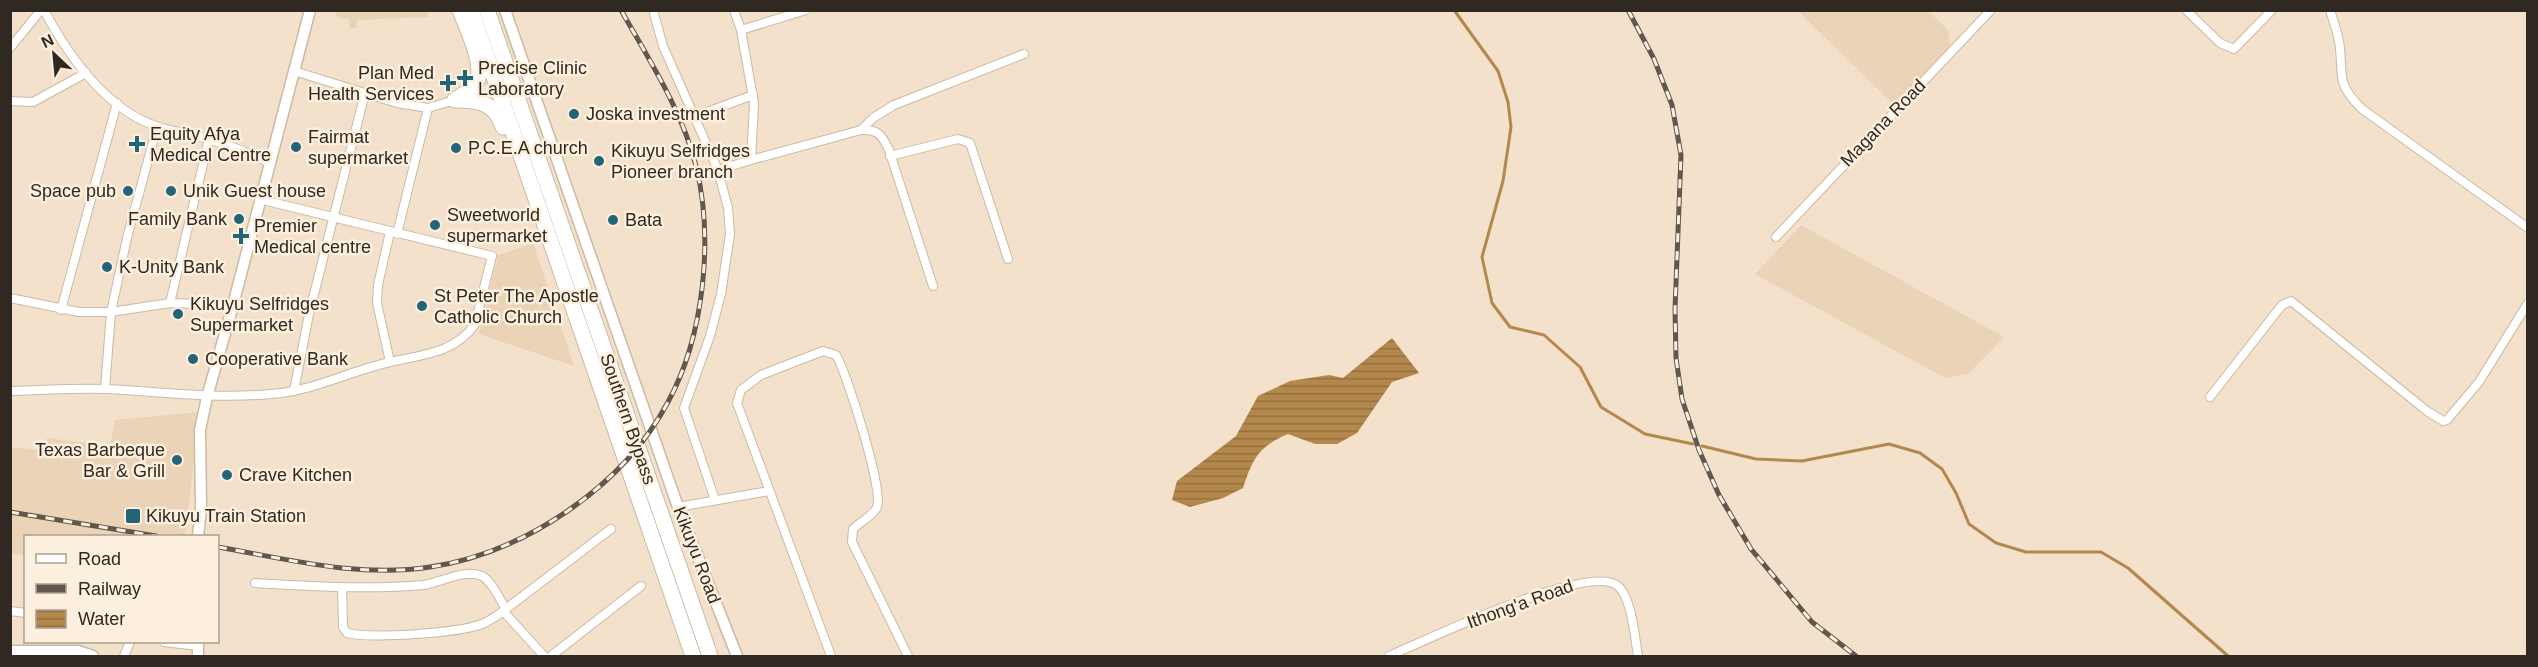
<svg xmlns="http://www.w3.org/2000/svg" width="2538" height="667" font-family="Helvetica,sans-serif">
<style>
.built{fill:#ead3b7}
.water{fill:url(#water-rules)}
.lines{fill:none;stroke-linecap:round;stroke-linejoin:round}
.stream{stroke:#b4884d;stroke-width:3}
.street-casing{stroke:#cbbaa4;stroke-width:10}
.secondary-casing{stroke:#cbbaa4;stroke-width:13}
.highway-casing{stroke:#cbbaa4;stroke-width:17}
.street{stroke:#fff;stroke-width:8}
.secondary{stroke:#fff;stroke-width:10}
.highway{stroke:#fff;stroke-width:15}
.rail-casing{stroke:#61574c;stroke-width:5}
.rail{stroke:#fdefdd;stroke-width:3;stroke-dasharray:9;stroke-linecap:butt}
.poi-dot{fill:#246479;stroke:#fdefdd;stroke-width:2}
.labels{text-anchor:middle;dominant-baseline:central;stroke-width:5;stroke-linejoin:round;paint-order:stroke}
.poi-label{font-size:18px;fill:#302921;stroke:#fdefdd;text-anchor:start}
.street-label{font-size:18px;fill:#302921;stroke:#fdefdd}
</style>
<defs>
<pattern id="water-rules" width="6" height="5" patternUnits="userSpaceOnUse" patternTransform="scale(1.5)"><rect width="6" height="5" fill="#b4884d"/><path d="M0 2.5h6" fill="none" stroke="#936f40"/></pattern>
</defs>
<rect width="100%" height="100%" fill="#f3e1cb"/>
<g class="built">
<path d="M 337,10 L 427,11 L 428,17 L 357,20 L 356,28 L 349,28 L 349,19 L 342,19 L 336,15 Z"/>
<path d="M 1798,11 L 1928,11 L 1948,30 L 1951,49 L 1894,105 Z"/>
<path d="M 1801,225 L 2004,337 L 1968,374 L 1945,378 L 1755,274 Z"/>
<path d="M 533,243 L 574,366 L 479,334 L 498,255 Z"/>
<path d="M 200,412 L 185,536 L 26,536 L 25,555 L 11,553 L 10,447 L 44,450 L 47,438 L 110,446 L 115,420 Z"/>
</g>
<path class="water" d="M 1392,338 L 1419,373 L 1392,382 L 1357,433 L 1337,444 L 1315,444 L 1288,434 C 1258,447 1253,458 1243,488 L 1223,498 L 1190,507 L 1172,500 L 1177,481 L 1236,436 L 1258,396 L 1290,381 L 1329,375 L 1343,378 Z"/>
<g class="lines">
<g class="stream">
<path d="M 1454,10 L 1498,71 L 1508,102 L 1511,127 L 1503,181 L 1482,257 L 1492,303 L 1510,327 L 1544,335 L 1580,367 L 1601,407 L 1645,434 L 1693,444"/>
<path d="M 1702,446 L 1756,459 L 1802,461 L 1889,444 L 1920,453 L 1942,469 L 1956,493 L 1969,524 L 1996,543 L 2026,552 L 2101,552 L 2128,568 L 2228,656"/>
</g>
<g class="street-casing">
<g id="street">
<path d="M 44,10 C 68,55 103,106 153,125 C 164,130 177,131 189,134 C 217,141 245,150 271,164"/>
<path d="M 653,10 L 663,46 L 718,170 L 728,208 L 730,234 L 721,294 L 710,336 L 684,408 L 715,500"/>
<path d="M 2186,10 L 2220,43 L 2234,49 L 2272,10"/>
<path d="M 2330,10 C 2334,23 2339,36 2340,48 C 2343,80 2337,84 2362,109 L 2528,228"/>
<path d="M 741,30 L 806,10"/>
<path d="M 10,48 L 41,10"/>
<path d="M 294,71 L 397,103 L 428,108 L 455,100"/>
<path d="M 10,101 L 33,102 L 86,73"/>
<path d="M 696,116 L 753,95"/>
<path d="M 861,130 L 873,118 L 894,105 L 1024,54"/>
<path d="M 890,156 L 958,139 L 970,143 L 1008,259"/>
<path d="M 751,160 L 861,130 C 878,129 882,135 889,150 L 933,286"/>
<path d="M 718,170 L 751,160 L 754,103 L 741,30 L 734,10"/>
<path d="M 390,232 L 378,285 L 377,303 L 390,362"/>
<path d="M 397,234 L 428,108"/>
<path d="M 1776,237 L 1991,10"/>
<path d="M 10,298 L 79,312 L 111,312 L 170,303 L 233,305"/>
<path d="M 170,303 L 209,139"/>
<path d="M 61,310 L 117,103"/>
<path d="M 105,389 L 111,312 L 127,238 L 157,127"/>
<path d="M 10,391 C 42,390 75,388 107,389 C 162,392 216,399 271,394 C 313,391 350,371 390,362 C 421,355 456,353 475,324 L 492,256 L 259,199"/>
<path d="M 294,391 L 309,314 L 365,93"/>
<path d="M 2210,397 L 2282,305 L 2291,301 L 2427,411 L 2443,421 L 2447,420 L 2479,382 L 2528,303"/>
<path d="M 678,507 L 769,491"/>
<path d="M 255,583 C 311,586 367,590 424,585 C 440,583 465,568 482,576 C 492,581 500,600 506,609"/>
<path d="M 342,587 L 343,627 L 347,633 C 371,639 459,633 482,624 C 487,622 493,618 498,615 L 611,529"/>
<path d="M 10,611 L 26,613"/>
<path d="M 503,611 L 544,656"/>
<path d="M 164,642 L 198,646"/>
<path d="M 124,656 L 130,642"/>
<path d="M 551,656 L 641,586"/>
<path d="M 831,656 L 737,403 L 741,390 L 761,375 L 823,351 L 836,355 C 847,373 884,491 877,507 C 874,515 860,522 853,529 L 852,542 L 908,656"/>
<path d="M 1389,656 C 1425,641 1590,561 1618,586 C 1632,598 1635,639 1638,656"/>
</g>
</g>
<g class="secondary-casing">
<g id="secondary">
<path d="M 505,10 L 678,507 L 737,656"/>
<path d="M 198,536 L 201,509 L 200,430 L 207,397 L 233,305 L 310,10"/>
<path d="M 10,651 L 78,651 L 93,656"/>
<path d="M 198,656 L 198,642"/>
</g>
</g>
<g class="highway-casing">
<g id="highway">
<path d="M 471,10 L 693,656"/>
<path d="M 487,10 L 710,656"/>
<path d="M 455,100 C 478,100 495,102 503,127"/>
<path d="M 455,100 C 463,95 472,90 477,81 C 485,64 466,27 460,10"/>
</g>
</g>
<use href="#street" class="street"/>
<use href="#secondary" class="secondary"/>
<use href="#highway" class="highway"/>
<g class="rail-casing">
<g id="rail">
<path d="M 1628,10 L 1654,59 L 1672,105 L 1681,155 L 1675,309 L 1676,358 L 1682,399 L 1699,450 L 1719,495 L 1751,549 L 1812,622 L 1856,656"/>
<path d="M 10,512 L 156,536"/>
<path d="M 218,547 C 287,559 359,578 430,567 C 524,553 623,487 668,402 C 704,336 714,239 696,166 C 682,110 649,60 621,10"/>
</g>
</g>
<use href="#rail" class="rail"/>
</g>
<g class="poi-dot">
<path d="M462 69h6v6h6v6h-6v6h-6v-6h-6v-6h6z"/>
<path d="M445 74h6v6h6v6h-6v6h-6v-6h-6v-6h6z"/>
<circle cx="574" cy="114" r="6"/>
<path d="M134 135h6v6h6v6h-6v6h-6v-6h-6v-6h6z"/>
<circle cx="296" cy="147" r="6"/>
<circle cx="456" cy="148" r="6"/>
<circle cx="599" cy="161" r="6"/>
<circle cx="128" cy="191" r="6"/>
<circle cx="171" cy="191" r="6"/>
<circle cx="239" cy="219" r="6"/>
<circle cx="613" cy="220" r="6"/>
<circle cx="435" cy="225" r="6"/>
<path d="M238 227h6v6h6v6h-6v6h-6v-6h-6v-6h6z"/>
<circle cx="107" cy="267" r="6"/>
<circle cx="422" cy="306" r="6"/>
<circle cx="178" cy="314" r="6"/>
<circle cx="193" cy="359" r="6"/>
<circle cx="177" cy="460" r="6"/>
<circle cx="227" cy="475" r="6"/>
<rect x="125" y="508" width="16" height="16" rx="3"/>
</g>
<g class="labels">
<g class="poi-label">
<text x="478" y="68">Precise Clinic<tspan x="478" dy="21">Laboratory</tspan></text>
<text x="434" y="73" text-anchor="end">Plan Med<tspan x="434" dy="21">Health Services</tspan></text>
<text x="586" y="114">Joska investment</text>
<text x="150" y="134">Equity Afya<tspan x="150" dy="21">Medical Centre</tspan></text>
<text x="308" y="137">Fairmat<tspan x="308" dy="21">supermarket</tspan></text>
<text x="468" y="148">P.C.E.A church</text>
<text x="611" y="151">Kikuyu Selfridges<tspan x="611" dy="21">Pioneer branch</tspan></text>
<text x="116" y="191" text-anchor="end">Space pub</text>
<text x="183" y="191">Unik Guest house</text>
<text x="447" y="215">Sweetworld<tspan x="447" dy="21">supermarket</tspan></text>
<text x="227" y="219" text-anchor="end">Family Bank</text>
<text x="625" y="220">Bata</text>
<text x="254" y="226">Premier<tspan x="254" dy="21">Medical centre</tspan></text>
<text x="119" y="267">K-Unity Bank</text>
<text x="434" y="296">St Peter The Apostle<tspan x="434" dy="21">Catholic Church</tspan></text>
<text x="190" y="304">Kikuyu Selfridges<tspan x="190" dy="21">Supermarket</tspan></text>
<text x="205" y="359">Cooperative Bank</text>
<text x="165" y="450" text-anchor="end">Texas Barbeque<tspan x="165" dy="21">Bar &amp; Grill</tspan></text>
<text x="239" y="475">Crave Kitchen</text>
<text x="146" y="516">Kikuyu Train Station</text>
</g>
<g class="street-label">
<text transform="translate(1883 123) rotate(-46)">Magana Road</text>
<text transform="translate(628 419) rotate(71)">Southern Bypass</text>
<text transform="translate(697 555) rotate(69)">Kikuyu Road</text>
<text transform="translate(1520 604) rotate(-20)">Ithong'a Road</text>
</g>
</g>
<rect width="2538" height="667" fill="none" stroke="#302921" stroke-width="24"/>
<rect x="24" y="535" width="195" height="108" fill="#fdefdd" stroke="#aba092" stroke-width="1.5"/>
<rect x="36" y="554" width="30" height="9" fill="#ffffff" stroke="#aba092" stroke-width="1.5"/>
<text x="78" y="565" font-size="18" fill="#302921">Road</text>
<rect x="36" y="584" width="30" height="9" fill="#61574c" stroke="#aba092" stroke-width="1.5"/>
<text x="78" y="595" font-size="18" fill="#302921">Railway</text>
<rect x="36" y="610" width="30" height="18" fill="url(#water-rules)" stroke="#aba092" stroke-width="1.5"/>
<text x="78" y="625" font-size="18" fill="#302921">Water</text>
<g transform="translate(54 54) rotate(334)" stroke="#fdefdd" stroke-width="4.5" paint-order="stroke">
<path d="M0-4.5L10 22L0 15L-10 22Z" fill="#302921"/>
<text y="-9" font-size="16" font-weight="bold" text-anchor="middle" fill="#302921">N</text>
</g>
</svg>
